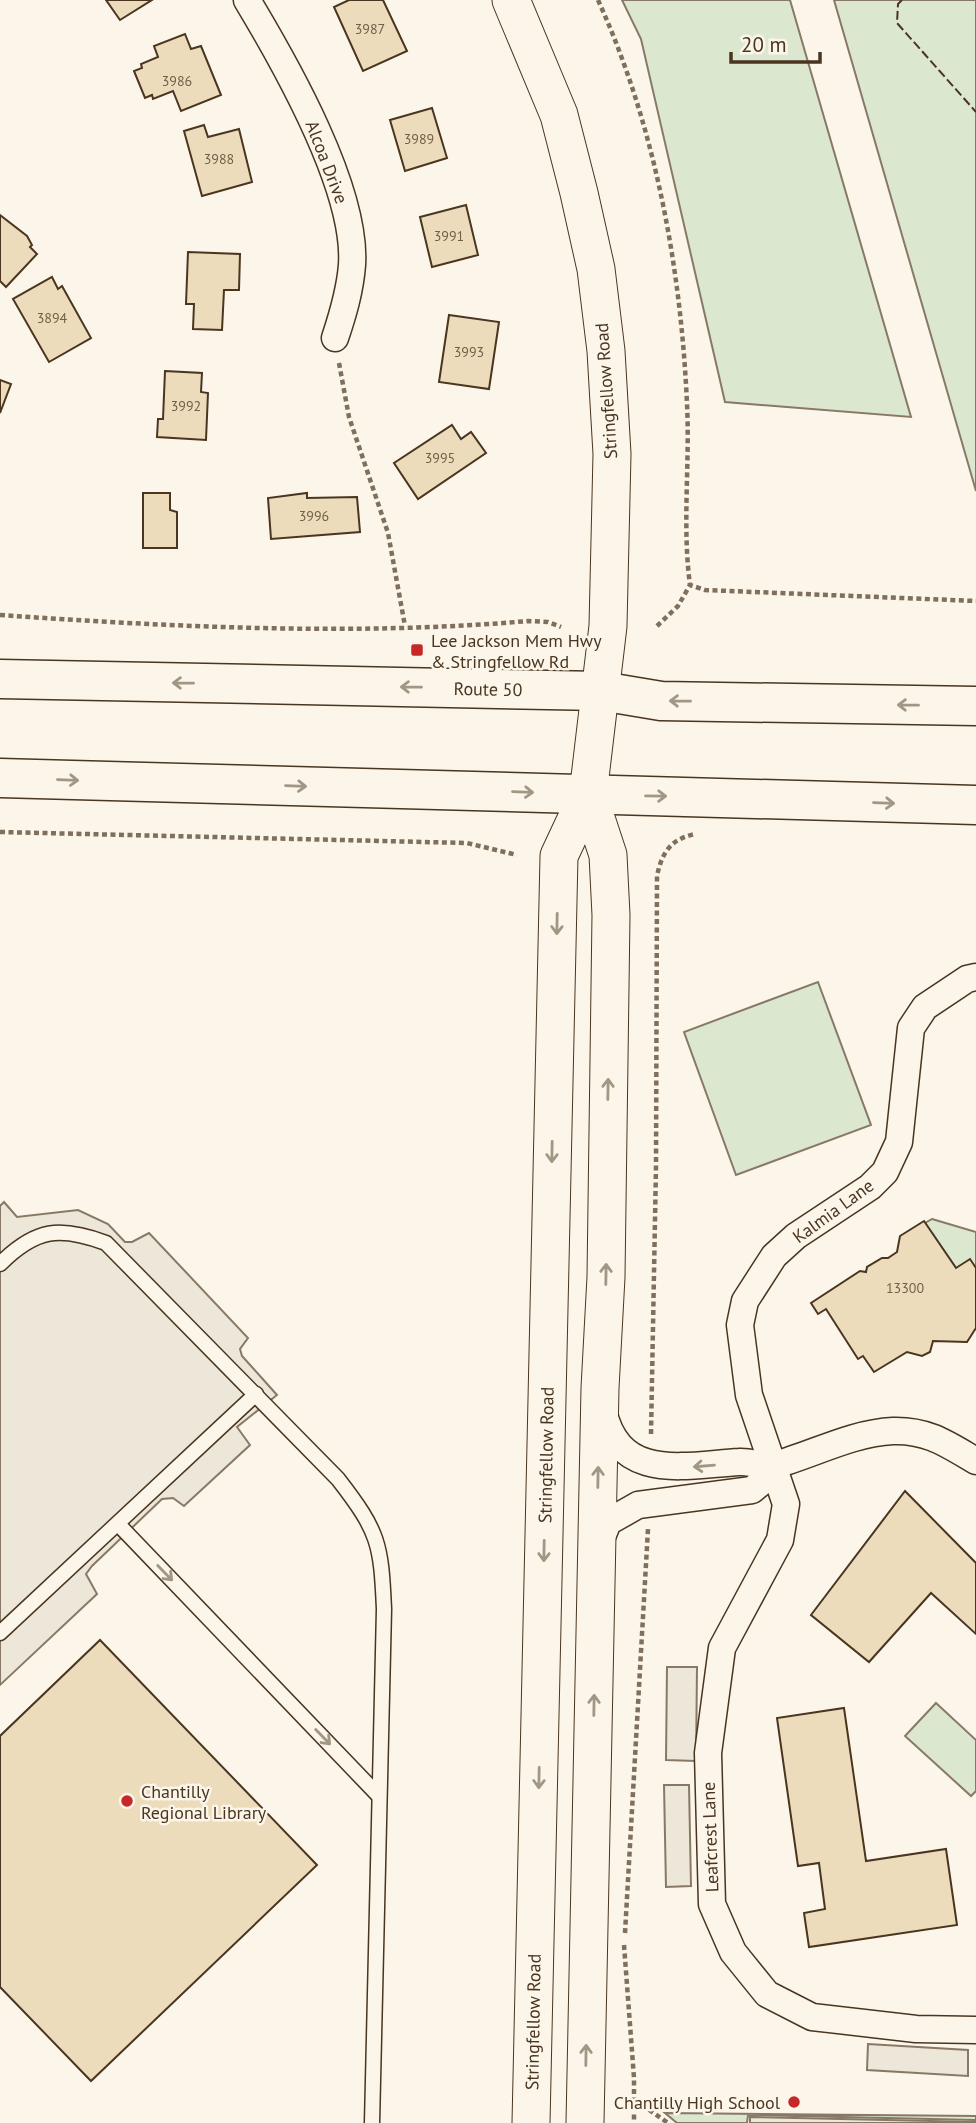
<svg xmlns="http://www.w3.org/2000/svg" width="976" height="2123" font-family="'PT Sans',sans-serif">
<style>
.green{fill:#dce7d0;stroke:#887966;stroke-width:2}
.parking{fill:#ede7d9;stroke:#887966;stroke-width:2}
.building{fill:#ecdcbc;stroke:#4a3520;stroke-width:2}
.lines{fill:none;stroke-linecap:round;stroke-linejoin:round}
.service-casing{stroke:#4a3520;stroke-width:17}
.minor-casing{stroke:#4a3520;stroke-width:29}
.secondary-casing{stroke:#4a3520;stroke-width:39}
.trunk-casing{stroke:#4a3520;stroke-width:41}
.path{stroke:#7f6f5c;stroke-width:4.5;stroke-dasharray:5 3.5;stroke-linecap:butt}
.service{stroke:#fbf6e9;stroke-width:14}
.minor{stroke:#fbf6e9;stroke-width:26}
.secondary{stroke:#fbf6e9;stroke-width:37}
.trunk{stroke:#fbf6e9;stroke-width:38}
.fence{stroke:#4a3520;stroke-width:2;stroke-dasharray:9 3.5;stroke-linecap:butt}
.oneway{stroke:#a29684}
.poi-dot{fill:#c62828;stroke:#fbf6e9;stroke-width:2.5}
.labels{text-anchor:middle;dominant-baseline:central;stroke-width:5;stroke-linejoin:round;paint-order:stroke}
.number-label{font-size:14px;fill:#725f47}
.street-label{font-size:18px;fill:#4a3520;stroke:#fbf6e9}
.poi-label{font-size:18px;fill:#4a3520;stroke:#fbf6e9;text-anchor:start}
</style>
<rect width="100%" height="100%" fill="#fbf6e9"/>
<g class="green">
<path d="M 622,0 L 790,0 L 911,417 L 725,402 L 641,39 Z"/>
<path d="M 834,0 L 976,0 L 976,491 Z"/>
<path d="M 818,982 L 871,1125 L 736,1175 L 684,1032 Z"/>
<path d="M 932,1219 L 976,1232 L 976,1268 L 956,1268 L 925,1223 Z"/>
<path d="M 936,1703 L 976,1740 L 976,1791 L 971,1796 L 905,1736 Z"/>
<path d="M 665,2113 L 976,2116 L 976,2120 L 748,2115 L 747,2123 L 677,2123 Z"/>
</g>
<g class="parking">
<path d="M 4,1202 L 17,1217 L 78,1210 L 108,1224 L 125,1242 L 132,1242 L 149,1233 L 248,1338 L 240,1349 L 242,1356 L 277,1395 L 237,1427 L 250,1445 L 184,1506 L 173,1498 L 162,1499 L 92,1566 L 86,1574 L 97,1594 L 0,1685 L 0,1206 Z"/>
<path d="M 667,1667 L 697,1667 L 696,1761 L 666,1760 Z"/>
<path d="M 664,1785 L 689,1785 L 691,1886 L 666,1887 Z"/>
<path d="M 868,2044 L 968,2050 L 968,2076 L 867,2070 Z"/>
<path d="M 750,2117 L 976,2122 L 976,2123 L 750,2123 Z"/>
</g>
<g class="building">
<path d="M 106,0 L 152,0 L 120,20 Z"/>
<path d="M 349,0 L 383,0 L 407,51 L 363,71 L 334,7 Z"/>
<path d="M 185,34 L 191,49 L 201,46 L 221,95 L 181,111 L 173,91 L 153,99 L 152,95 L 145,98 L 134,71 L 142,68 L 141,64 L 158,57 L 154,46 Z"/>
<path d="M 432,108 L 447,158 L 405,171 L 390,120 Z"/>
<path d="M 204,125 L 208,137 L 239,129 L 252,182 L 202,196 L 184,131 Z"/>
<path d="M 466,205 L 478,255 L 432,267 L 420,217 Z"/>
<path d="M 0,215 L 27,236 L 32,245 L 30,247 L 37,254 L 6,287 L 0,281 Z"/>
<path d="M 188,252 L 240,254 L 239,290 L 224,290 L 222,330 L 193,329 L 194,304 L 186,304 Z"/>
<path d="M 52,277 L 58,289 L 62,286 L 91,338 L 49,362 L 13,299 Z"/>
<path d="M 449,315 L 499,322 L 489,389 L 439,382 Z"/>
<path d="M 165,371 L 202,373 L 201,392 L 208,393 L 206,440 L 157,437 L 158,419 L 163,419 Z"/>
<path d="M 0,380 L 11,384 L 0,413 Z"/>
<path d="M 452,425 L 461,439 L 471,432 L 486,453 L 418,499 L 394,463 Z"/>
<path d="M 143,493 L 170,493 L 170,510 L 177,512 L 177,548 L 143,548 Z"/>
<path d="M 307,493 L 307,498 L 357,497 L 360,532 L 271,539 L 268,498 Z"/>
<path d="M 924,1221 L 956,1268 L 970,1259 L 976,1268 L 976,1328 L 967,1342 L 933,1341 L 930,1352 L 922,1356 L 907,1352 L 874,1372 L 863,1356 L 858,1359 L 826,1309 L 818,1314 L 811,1303 L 860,1271 L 866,1272 L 867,1267 L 882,1258 L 888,1258 L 897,1252 L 900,1236 Z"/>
<path d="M 905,1491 L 976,1563 L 976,1634 L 931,1593 L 869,1662 L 811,1615 Z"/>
<path d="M 100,1640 L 317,1865 L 91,2081 L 0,1987 L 0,1736 Z"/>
<path d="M 844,1708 L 866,1861 L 946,1849 L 957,1925 L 809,1947 L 804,1913 L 825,1909 L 819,1863 L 798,1866 L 777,1718 Z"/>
</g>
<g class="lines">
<g class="service-casing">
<g id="service">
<path d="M 0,1264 C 36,1228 60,1226 106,1243 L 338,1479 C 379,1532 381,1543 384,1609 L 372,2123"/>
<path d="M 118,1524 L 378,1795"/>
<path d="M 0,1633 L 256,1394"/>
</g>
</g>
<g class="minor-casing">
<g id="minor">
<path d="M 247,0 C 286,65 357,189 352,265 C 350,291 343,314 335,338"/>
<path d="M 976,977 L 967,979 L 925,1007 L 911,1028 L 899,1142 L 885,1172 L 870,1187 L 796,1236 L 774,1256 L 745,1301 L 740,1325 L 749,1395 L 786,1504 L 780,1540 L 722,1648 L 708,1753 L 712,1904 L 733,1952 L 767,1994 L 812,2017 L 916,2029 L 976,2030"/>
<path d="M 603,1410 C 619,1483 685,1465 739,1462 C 751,1461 765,1467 775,1465 C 814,1454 852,1433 893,1431 C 928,1430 947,1444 976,1461"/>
<path d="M 599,1544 L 608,1522 L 638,1505 L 752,1490 L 763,1481 L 771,1466"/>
</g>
</g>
<g class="secondary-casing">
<g id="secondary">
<path d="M 511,0 L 559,115 L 579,193 L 596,269 L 606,351 L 612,454 L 608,626 L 588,794 L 559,856 L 531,2123"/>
<path d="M 585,2123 L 600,1388 L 606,1277 L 611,915 L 608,855 L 588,794"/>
</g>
</g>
<g class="trunk-casing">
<g id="trunk">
<path d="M 0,679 L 601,691 L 661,701 L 976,706"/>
<path d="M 0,778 L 976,805"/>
</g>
</g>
<g class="path">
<path d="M 598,0 C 655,125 681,268 687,404 C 690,464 682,525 690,585"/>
<path d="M 339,363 L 349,417 L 388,533 L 405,626"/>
<path d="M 0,615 C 172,627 356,636 528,621 L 548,622 L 561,627"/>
<path d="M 657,626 L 678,606 L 690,585 L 705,590 L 976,601"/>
<path d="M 0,832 L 467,843 L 517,855"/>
<path d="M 651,1434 L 656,1166 L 657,876 C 662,852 671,839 695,834"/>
<path d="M 625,1933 L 648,1529"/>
<path d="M 624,1945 L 634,2078 L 634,2123"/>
<path d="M 635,2100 L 668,2123"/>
</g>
<use href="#service" class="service"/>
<use href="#minor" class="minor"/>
<use href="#secondary" class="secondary"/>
<use href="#trunk" class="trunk"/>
<path class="fence" d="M 902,0 L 898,4 L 897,23 L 976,112"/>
</g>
<defs><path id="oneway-shaft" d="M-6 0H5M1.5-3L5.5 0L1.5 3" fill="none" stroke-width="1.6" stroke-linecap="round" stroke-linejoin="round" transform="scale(1.75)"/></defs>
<g class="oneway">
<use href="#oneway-shaft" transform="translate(183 683) rotate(-179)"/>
<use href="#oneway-shaft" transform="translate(411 687) rotate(-179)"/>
<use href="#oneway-shaft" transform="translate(680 701) rotate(-179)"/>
<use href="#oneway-shaft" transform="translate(908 705) rotate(-179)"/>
<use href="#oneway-shaft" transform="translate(68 780) rotate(2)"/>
<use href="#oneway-shaft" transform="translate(296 786) rotate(2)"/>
<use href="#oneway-shaft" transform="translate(523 792) rotate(2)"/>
<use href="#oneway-shaft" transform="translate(656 796) rotate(1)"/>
<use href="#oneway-shaft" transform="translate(884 803) rotate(2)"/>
<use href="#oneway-shaft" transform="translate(557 924) rotate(91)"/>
<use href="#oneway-shaft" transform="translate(608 1089) rotate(-89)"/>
<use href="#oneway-shaft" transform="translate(552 1152) rotate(91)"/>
<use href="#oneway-shaft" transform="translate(606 1274) rotate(-89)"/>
<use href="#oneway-shaft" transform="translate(704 1466) rotate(175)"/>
<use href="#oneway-shaft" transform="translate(598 1477) rotate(-89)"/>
<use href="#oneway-shaft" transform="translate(544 1551) rotate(91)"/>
<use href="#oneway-shaft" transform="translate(165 1573) rotate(46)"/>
<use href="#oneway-shaft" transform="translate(594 1705) rotate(-89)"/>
<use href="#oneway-shaft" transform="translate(323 1737) rotate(46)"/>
<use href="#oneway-shaft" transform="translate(539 1778) rotate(91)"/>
<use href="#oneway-shaft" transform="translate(586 2055) rotate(-89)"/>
</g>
<g class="poi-dot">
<rect x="410" y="643" width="14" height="14" rx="3.5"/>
<circle cx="127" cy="1801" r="7"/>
<circle cx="794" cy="2102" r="7"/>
</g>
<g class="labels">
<g class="number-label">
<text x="370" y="29">3987</text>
<text x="177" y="81">3986</text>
<text x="419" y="139">3989</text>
<text x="219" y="159">3988</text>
<text x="449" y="236">3991</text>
<text x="52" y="318">3894</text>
<text x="469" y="352">3993</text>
<text x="186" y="406">3992</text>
<text x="440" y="458">3995</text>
<text x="314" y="516">3996</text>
<text x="905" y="1288">13300</text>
</g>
<g class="street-label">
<text transform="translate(327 162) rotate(69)">Alcoa Drive</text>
<text transform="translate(606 391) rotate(-94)">Stringfellow Road</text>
<text transform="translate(488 689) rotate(1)">Route 50</text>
<text transform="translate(833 1211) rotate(-36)">Kalmia Lane</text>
<text transform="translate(546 1455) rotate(-89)">Stringfellow Road</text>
<text transform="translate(710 1837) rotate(-92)">Leafcrest Lane</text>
<text transform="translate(533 2022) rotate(-89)">Stringfellow Road</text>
</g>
<g class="poi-label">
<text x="431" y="640">Lee Jackson Mem Hwy<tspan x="431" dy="21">&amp; Stringfellow Rd</tspan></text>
<text x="141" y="1791">Chantilly<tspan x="141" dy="21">Regional Library</tspan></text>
<text x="780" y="2102" text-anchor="end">Chantilly High School</text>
</g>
</g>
<path d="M731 52v10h89v-10" fill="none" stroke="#4a3520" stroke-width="3.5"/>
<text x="741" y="52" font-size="21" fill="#4a3520" stroke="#fbf6e9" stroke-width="5" paint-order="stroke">20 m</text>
</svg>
